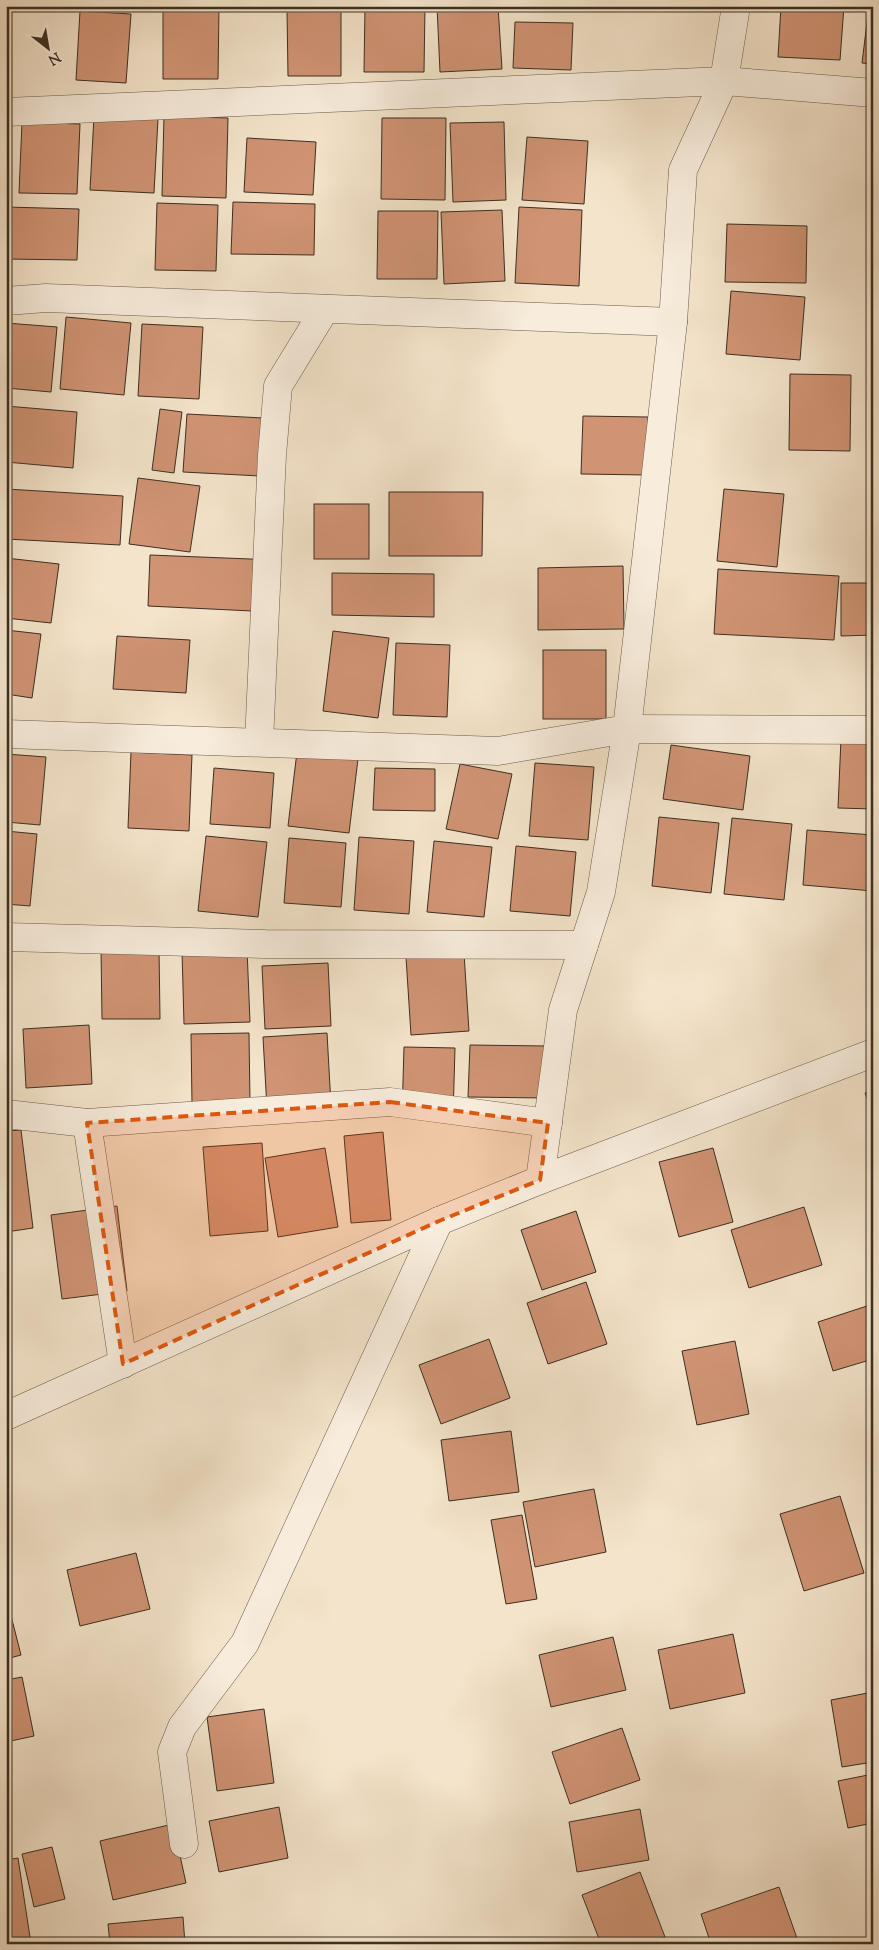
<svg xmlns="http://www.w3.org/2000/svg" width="879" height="1950" font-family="'Sorts Mill Goudy',serif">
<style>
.building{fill:#d09475;stroke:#3b2f22}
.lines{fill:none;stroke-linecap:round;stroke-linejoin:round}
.minor-casing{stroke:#695c4c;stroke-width:29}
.minor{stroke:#f8eddd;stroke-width:28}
.marked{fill:#df570d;fill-opacity:0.2;stroke:#df570d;stroke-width:4;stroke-dasharray:10 6;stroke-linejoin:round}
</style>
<rect width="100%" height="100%" fill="#f4e4cb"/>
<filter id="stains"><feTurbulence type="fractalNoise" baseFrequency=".004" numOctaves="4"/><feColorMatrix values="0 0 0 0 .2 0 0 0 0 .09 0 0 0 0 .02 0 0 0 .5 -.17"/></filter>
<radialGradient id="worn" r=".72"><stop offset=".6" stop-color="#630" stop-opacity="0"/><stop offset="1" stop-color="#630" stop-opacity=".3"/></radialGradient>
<g class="building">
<path d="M 365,6 L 425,6 L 424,72 L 364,72 Z"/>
<path d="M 437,6 L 498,6 L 502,69 L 440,72 Z"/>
<path d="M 781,6 L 844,6 L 840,60 L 778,57 Z"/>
<path d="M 869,6 L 873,6 L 873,64 L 862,63 Z"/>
<path d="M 219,7 L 218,79 L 163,79 L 163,8 Z"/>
<path d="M 341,9 L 341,76 L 288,76 L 287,10 Z"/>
<path d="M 80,11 L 131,14 L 126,83 L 76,80 Z"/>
<path d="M 515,22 L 573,23 L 571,70 L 513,68 Z"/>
<path d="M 94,116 L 158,119 L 154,193 L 90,190 Z"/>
<path d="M 164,116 L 228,118 L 226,198 L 162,196 Z"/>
<path d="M 382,118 L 446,118 L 445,200 L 381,199 Z"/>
<path d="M 22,122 L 80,124 L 77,194 L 19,193 Z"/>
<path d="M 504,122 L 506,200 L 453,202 L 450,123 Z"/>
<path d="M 527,137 L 588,141 L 584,204 L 522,200 Z"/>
<path d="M 247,138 L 316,142 L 313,195 L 244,192 Z"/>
<path d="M 233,202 L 315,204 L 314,255 L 231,254 Z"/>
<path d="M 157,203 L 218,205 L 216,271 L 155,270 Z"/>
<path d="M 6,207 L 79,209 L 77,260 L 6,259 Z"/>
<path d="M 519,207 L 582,210 L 579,286 L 515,283 Z"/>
<path d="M 502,210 L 505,281 L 444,284 L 441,212 Z"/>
<path d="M 378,211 L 438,211 L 437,279 L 377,279 Z"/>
<path d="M 727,224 L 807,226 L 806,283 L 725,282 Z"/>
<path d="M 731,291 L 805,297 L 800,360 L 726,354 Z"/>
<path d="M 66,317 L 131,323 L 124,395 L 60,389 Z"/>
<path d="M 6,323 L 57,327 L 51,392 L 6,388 Z"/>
<path d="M 142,324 L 203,327 L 199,399 L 138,396 Z"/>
<path d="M 790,374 L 851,375 L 850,451 L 789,450 Z"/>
<path d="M 6,406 L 77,412 L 73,468 L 6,462 Z"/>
<path d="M 160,409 L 182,412 L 174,473 L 152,470 Z"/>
<path d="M 187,414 L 282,419 L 279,477 L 183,472 Z"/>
<path d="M 583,416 L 648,417 L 647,475 L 581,474 Z"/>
<path d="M 138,478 L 200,486 L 190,552 L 129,544 Z"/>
<path d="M 6,489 L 123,496 L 120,545 L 6,539 Z"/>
<path d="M 724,489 L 784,494 L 777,567 L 717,561 Z"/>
<path d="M 389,492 L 483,492 L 482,556 L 389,556 Z"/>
<rect x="314" y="504" width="55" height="55"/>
<path d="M 150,555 L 275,560 L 273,612 L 148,606 Z"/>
<path d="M 6,558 L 59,564 L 51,623 L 6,618 Z"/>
<path d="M 623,566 L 624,629 L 538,630 L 538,568 Z"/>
<path d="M 718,569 L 839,576 L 834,640 L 714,634 Z"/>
<path d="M 332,573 L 434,574 L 434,617 L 332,615 Z"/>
<path d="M 841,583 L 873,583 L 873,635 L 841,636 Z"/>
<path d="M 6,630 L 41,634 L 32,698 L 6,694 Z"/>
<path d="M 333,631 L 389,638 L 378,718 L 323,711 Z"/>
<path d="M 117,636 L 190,640 L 186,693 L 113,689 Z"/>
<path d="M 396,643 L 450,645 L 447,717 L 393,715 Z"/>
<rect x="543" y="650" width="63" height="69"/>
<path d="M 841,739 L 873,740 L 873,809 L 838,808 Z"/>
<path d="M 671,745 L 750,756 L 743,810 L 663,799 Z"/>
<path d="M 131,752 L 192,755 L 189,831 L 128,828 Z"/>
<path d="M 297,752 L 358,759 L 349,833 L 288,826 Z"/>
<path d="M 6,754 L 46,757 L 40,825 L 6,822 Z"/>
<path d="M 535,763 L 594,767 L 588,840 L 529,836 Z"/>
<path d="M 460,764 L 512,774 L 498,839 L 446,829 Z"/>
<path d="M 214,768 L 274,773 L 270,828 L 210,824 Z"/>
<path d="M 375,768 L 435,769 L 435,811 L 373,810 Z"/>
<path d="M 659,817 L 719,823 L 711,893 L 652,886 Z"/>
<path d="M 732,818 L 792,824 L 784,900 L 724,894 Z"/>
<path d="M 807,830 L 873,835 L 873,891 L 803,885 Z"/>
<path d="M 6,831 L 37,834 L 30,906 L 6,904 Z"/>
<path d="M 206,836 L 267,842 L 258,917 L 198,911 Z"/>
<path d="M 359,837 L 414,841 L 409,914 L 354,910 Z"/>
<path d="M 289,838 L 346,843 L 341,907 L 284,903 Z"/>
<path d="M 434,841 L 492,847 L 484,917 L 427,912 Z"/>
<path d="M 516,846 L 576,852 L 570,916 L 510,911 Z"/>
<path d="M 159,948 L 160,1019 L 102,1019 L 101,949 Z"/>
<path d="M 247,949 L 250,1022 L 184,1024 L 182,951 Z"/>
<path d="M 464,953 L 469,1031 L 411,1035 L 406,957 Z"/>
<path d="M 328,963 L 331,1026 L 265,1029 L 262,966 Z"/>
<path d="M 89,1025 L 92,1084 L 26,1088 L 23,1029 Z"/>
<path d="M 249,1033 L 250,1103 L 192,1104 L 191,1034 Z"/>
<path d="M 327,1033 L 331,1105 L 267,1109 L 263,1037 Z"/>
<path d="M 470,1045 L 547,1046 L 545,1098 L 468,1097 Z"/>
<path d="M 404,1047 L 455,1048 L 453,1117 L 402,1117 Z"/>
<path d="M 873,1090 L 873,1112 L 865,1093 Z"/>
<path d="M 21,1130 L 33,1228 L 6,1232 L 6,1131 Z"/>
<path d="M 383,1132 L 391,1220 L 351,1223 L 344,1136 Z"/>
<path d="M 262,1143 L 268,1231 L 210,1236 L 203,1147 Z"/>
<path d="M 325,1148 L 338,1227 L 278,1237 L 265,1158 Z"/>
<path d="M 713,1148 L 733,1222 L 679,1237 L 659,1162 Z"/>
<path d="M 117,1206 L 127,1291 L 62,1299 L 51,1215 Z"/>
<path d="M 804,1207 L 822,1265 L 749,1288 L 731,1230 Z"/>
<path d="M 576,1211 L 596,1272 L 542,1290 L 521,1230 Z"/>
<path d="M 586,1282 L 607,1344 L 548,1364 L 527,1303 Z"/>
<path d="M 873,1304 L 873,1359 L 833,1371 L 818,1322 Z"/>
<path d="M 489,1339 L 510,1398 L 441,1424 L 419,1365 Z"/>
<path d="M 735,1341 L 749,1414 L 697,1425 L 682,1351 Z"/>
<path d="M 511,1431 L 519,1492 L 449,1501 L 441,1440 Z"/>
<path d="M 594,1489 L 606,1552 L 535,1567 L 523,1502 Z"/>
<path d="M 840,1496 L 864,1573 L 804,1591 L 780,1514 Z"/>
<path d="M 522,1515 L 537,1599 L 506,1604 L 491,1520 Z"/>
<path d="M 136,1553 L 150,1609 L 80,1626 L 67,1570 Z"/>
<path d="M 7,1600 L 21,1655 L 6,1659 L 6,1601 Z"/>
<path d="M 733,1634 L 745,1693 L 670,1709 L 658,1650 Z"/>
<path d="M 613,1637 L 626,1690 L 551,1707 L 539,1655 Z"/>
<path d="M 22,1677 L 34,1736 L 6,1742 L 6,1680 Z"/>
<path d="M 873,1692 L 873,1762 L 842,1767 L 831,1700 Z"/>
<path d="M 264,1709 L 274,1783 L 217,1791 L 207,1717 Z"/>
<path d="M 622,1728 L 640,1780 L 570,1804 L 552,1752 Z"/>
<path d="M 873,1774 L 873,1823 L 848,1828 L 838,1781 Z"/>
<path d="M 279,1807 L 288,1858 L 219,1872 L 209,1821 Z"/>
<path d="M 640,1809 L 649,1860 L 577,1872 L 569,1822 Z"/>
<path d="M 173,1824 L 186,1883 L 113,1900 L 100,1841 Z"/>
<path d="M 52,1847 L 65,1899 L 34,1907 L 22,1854 Z"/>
<path d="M 18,1858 L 31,1944 L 6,1944 L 6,1860 Z"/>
<path d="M 640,1872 L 665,1937 L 647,1944 L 601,1944 L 582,1895 Z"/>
<path d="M 779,1887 L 799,1944 L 711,1944 L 701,1914 Z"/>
<path d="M 183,1917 L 185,1944 L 110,1944 L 108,1924 Z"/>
</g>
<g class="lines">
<g class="minor-casing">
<g id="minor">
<path d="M 6,112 L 724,81 L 873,93"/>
<path d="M 6,301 L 46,298 L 673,322"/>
<path d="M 6,734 L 498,751 L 627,729 L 873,730"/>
<path d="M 259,742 L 272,455 L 278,386 L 325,309"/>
<path d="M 6,937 L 265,944 L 584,945"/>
<path d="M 6,1114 L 87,1123 L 390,1102 L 548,1123"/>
<path d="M 87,1123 L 123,1364"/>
<path d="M 540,1180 L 563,1010 L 601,892 L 627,729 L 673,322 L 683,170 L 724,81 L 736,6"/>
<path d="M 6,1416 L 439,1221 L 540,1180 L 873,1053"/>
<path d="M 184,1844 L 172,1752 L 182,1727 L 245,1643 L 439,1221"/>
</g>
</g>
<use href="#minor" class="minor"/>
</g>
<path class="marked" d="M 390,1102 L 548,1123 L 540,1180 L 439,1221 L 123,1364 L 87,1123 Z"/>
<rect width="879" height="1950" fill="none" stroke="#f4e4cb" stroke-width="25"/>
<rect x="8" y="8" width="864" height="1935" fill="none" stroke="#3b2f22" stroke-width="2.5"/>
<rect x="12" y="12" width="854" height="1925" fill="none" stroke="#3b2f22"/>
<g transform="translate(48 48) rotate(149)" stroke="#f8eddd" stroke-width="4" paint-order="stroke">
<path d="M0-4L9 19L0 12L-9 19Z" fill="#3b2f22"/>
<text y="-8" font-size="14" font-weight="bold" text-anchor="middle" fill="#3b2f22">N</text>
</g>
<rect width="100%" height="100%" filter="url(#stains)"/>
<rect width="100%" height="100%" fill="url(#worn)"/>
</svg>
